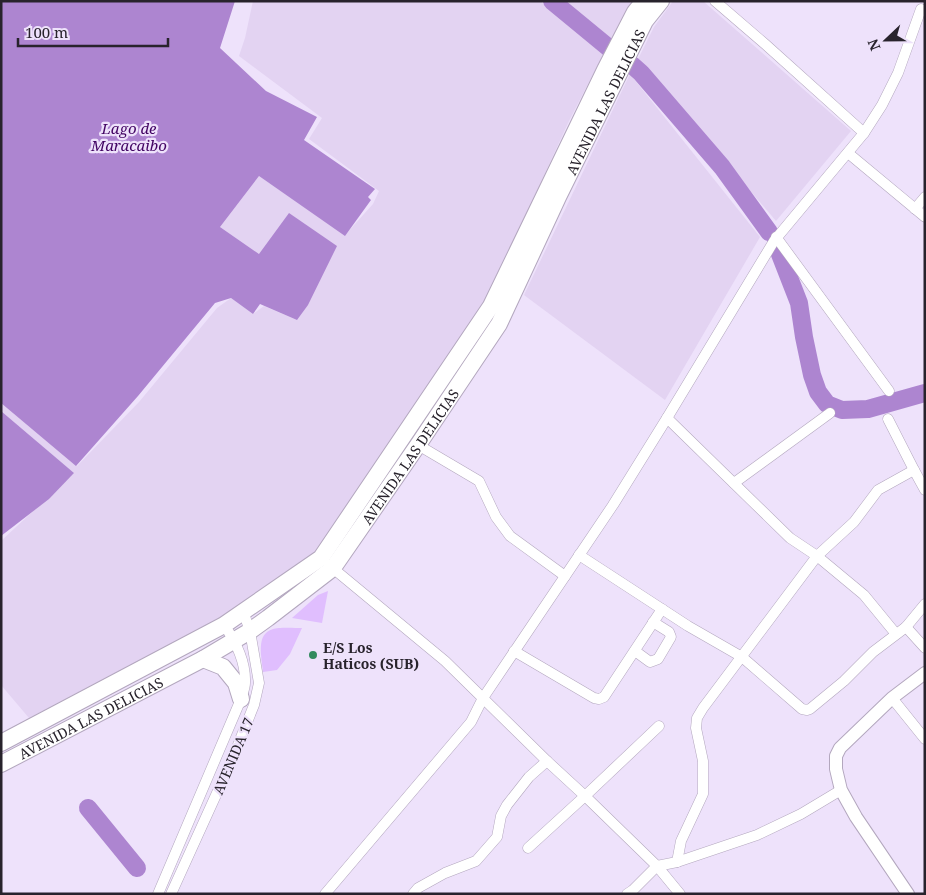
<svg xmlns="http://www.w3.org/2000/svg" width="926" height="895" font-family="'Noto Serif',serif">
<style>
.built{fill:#e3d3f2}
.green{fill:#e0befe}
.water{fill:#ad85d0}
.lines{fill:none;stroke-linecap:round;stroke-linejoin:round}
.river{stroke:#ad85d0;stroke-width:18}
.minor-casing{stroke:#b3a7be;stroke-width:11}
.tertiary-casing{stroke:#b3a7be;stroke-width:14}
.primary-casing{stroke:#b3a7be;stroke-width:18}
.minor{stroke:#fff;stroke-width:10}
.tertiary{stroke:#fff;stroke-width:12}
.primary{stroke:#fff;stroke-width:16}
.poi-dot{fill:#328a5e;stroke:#eee2fb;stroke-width:2}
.labels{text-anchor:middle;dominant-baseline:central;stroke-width:4.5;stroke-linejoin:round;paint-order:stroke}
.street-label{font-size:14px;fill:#28232c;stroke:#eee2fb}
.poi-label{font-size:14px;font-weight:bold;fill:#28232c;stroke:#eee2fb;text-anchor:start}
.water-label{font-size:15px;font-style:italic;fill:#420463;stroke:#eee2fb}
</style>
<rect width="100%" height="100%" fill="#eee2fb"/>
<g class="built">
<path d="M 253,1 L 540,1 L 605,51 L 569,121 L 492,289 L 488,302 L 319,549 L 227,614 L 29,718 L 1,685 L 1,541 L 74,473 L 1,411 L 1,403 L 77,466 L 139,402 L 217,308 L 231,298 L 253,314 L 264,306 L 297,320 L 259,254 L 220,227 L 259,176 L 345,235 L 373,204 L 379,191 L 309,139 L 322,118 L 239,56 L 245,38 Z"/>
<path d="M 561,1 L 637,1 L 613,42 Z"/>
<path d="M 673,1 L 703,1 L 851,131 L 776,221 L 638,59 L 654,27 Z"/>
<path d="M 630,74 L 760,237 L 665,400 L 524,295 Z"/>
</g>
<g class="green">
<path d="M 328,591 L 322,623 L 292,618 L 318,595 Z"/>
<path d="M 302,628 L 290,654 L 277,670 L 263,672 C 262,658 255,634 273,629 C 278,627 295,628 302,628 Z"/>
</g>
<g class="water">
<path d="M 1,1 L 235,1 L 220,48 L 266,91 L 317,117 L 304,140 L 375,189 L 368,197 L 371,200 L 345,236 L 259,176 L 220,227 L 259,254 L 289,213 L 337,246 L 308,305 L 297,320 L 260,304 L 253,314 L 231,298 L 215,303 L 138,396 L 76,466 L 1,403 Z"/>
<path d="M 1,411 L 74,473 L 49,499 L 1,536 Z"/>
</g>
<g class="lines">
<g class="river">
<path d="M 552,1 L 609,48"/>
<path d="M 632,65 L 641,73 L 722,167 L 769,232"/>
<path d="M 776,244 L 799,303 L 804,337 L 812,375 L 818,392 L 827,404 L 842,410 L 868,409 L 925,393"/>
<path d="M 88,808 L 137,868"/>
</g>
<g class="minor-casing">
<g id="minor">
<path d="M 715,1 L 765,44 L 864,133"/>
<path d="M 848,153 L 925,217"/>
<path d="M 915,209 L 925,197"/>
<path d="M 776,237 L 889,391"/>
<path d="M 667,418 L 790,538 L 817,556 L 864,595 L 896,634"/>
<path d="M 888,419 L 914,470"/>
<path d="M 418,445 L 479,481 L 496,517 L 510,536 L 565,576"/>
<path d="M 734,483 L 830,413"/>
<path d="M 579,555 L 688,626 L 742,657 L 802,709 L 807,710 L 810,709 L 844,681 L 873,652 L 906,627 L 925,604"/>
<path d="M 329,565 L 445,661 L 547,761 L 585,796 L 657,866 L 680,894"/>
<path d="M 906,627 L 925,648"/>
<path d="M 514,651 L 594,698 L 599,699 L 604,697 L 662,609"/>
<path d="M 635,651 L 650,662 L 658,659 L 671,637 L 669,632 L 653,622"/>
<path d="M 892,698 L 925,739"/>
<path d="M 528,848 L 585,796 L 659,726"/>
<path d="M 677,862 L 681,841 L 703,794 L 703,761 L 696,728 L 697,718 L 703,708 L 817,556 L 854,522 L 878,490 L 914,470 L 925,490"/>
<path d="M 158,894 L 241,699 C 242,694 245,689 245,683 C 246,662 236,642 224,625"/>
<path d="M 171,894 L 231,762 L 254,705 L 259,683 L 250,631 L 243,611"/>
<path d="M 325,894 L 471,722 L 483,698 L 613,505 L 667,418 L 774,241 L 864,133 L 882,105 L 898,73 L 921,9"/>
<path d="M 413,894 L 418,888 L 445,873 L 476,861 L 497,837 L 501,816 L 507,805 L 529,777 L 547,761"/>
<path d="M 627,894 L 633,890 L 657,866 L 677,862 L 757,835 L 801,814 L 841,790"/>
</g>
</g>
<g class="tertiary-casing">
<path id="tertiary" d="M 908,894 L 856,817 L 841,790 L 836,769 L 836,756 L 840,748 L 892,698 L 925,673"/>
</g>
<g class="primary-casing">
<g id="primary">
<path d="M 203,659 L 223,667 L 236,683 L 241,699"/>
<path d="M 1,743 L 224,625 L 321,558 L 491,306 L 605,70 L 635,12 L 644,1"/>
<path id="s1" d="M 1,764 L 203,659 L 250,631 L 268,618 L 333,568 L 418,445 L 499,324 L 559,195 L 645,21 L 661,1"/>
</g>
</g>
<use href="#minor" class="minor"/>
<use href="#tertiary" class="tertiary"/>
<use href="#primary" class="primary"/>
</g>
<circle class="poi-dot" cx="313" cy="655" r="5"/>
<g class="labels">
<g class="street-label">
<text stroke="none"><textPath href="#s1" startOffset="928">AVENIDA LAS DELICIAS</textPath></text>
<text stroke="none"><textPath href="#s1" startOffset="522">AVENIDA LAS DELICIAS</textPath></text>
<text stroke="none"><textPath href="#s1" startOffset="101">AVENIDA LAS DELICIAS</textPath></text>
<text transform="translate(233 756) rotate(-67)">AVENIDA 17</text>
</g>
<g class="poi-label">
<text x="323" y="647">E/S Los<tspan x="323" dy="16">Haticos (SUB)</tspan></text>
</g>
<g class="water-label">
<text x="129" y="128">Lago de<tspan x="129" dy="17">Maracaibo</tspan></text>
</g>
</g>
<rect width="926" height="895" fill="none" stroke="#28232c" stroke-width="5"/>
<g transform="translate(886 40) rotate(248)" stroke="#eee2fb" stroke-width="4" paint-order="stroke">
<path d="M0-4L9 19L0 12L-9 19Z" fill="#28232c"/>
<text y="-8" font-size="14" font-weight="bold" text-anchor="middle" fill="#28232c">N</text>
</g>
<path d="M18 38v8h150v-8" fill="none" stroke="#28232c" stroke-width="2.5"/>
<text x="25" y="38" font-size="15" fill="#28232c" stroke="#eee2fb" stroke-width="4" paint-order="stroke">100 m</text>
</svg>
